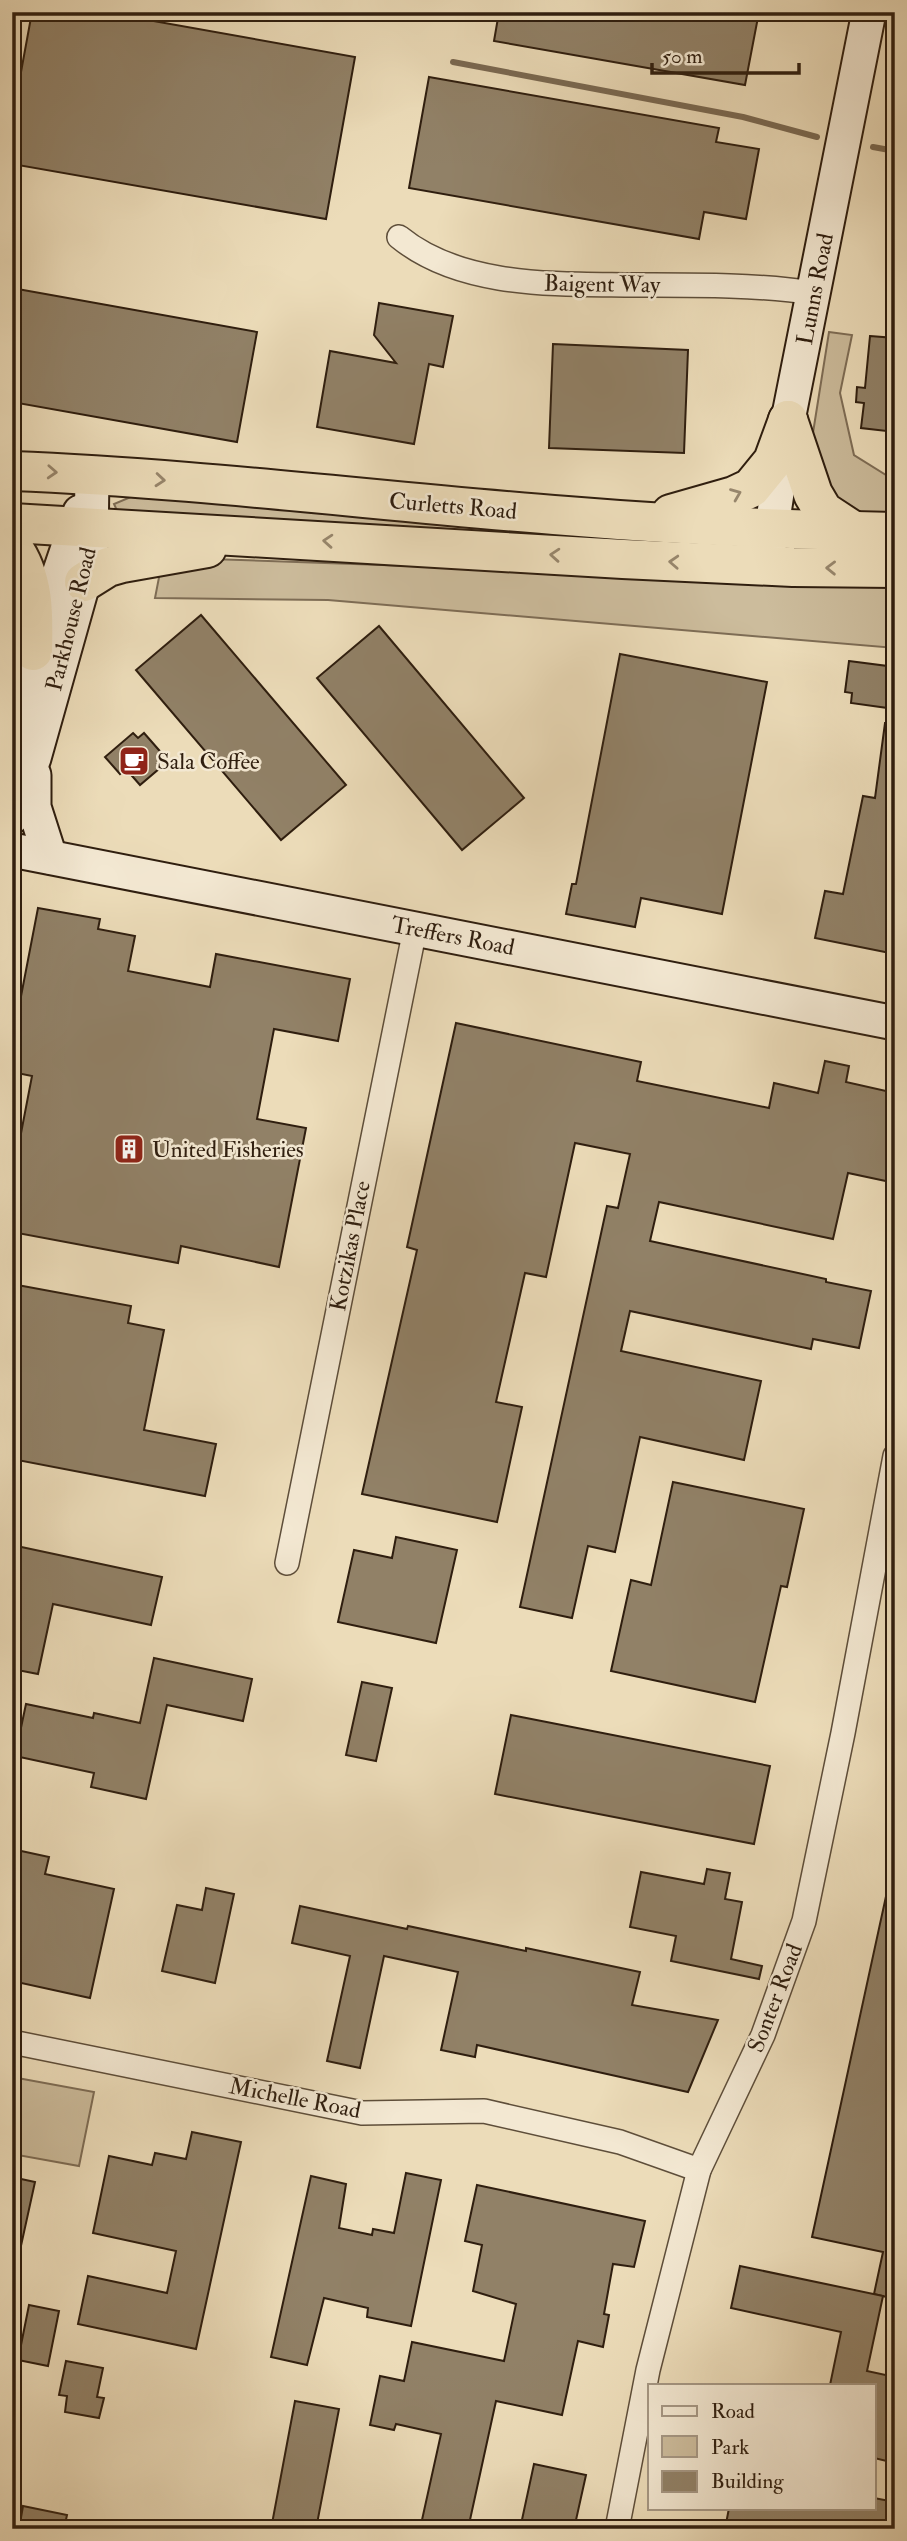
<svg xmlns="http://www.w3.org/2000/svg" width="907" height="2541" font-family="'IM FELL Double Pica',serif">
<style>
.green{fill:#ccbc9c;stroke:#7e6d56;stroke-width:2}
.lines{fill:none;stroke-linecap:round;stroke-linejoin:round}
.stream{stroke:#7a6952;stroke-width:6}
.building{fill:#918167;stroke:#2f1e0f;stroke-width:2}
.street-casing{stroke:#5e4e3a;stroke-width:26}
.secondary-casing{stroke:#2f1e0f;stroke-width:37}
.highway-casing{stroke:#2f1e0f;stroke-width:42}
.street{stroke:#f3e8d2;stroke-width:23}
.secondary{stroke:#f3e8d2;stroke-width:33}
.highway{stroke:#ecdcb9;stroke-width:38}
.oneway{stroke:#97866c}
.labels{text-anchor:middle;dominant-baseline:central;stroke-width:5;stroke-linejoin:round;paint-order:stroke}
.street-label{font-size:23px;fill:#2f1e0f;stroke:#f3e8d2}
.poi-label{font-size:23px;fill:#2f1e0f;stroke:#f3e8d2;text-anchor:start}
</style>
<rect width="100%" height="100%" fill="#ecdcb9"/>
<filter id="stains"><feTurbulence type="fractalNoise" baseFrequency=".00286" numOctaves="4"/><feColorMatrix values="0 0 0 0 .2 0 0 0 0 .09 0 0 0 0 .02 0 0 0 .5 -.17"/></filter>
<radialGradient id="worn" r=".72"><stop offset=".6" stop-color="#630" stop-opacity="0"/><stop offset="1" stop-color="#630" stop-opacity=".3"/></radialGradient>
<g class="green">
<path d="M 829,332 L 852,335 L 840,393 L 854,455 L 886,475 L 895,475 L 895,511 L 877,518 L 839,512 L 812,439 Z"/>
<path d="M 133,496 L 742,547 L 120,517 L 114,504 Z"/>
<path d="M 210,559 L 895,583 L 895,648 L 328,600 L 155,598 L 161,567 Z"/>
<path d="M 12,2077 L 94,2092 L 79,2166 L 12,2154 Z"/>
</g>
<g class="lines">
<g class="stream">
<path d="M 453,62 L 743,117 L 817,137"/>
<path d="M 873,147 L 895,151"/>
</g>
</g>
<g class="building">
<path d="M 32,12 L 103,12 L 355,57 L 326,219 L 12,164 L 12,121 Z"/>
<path d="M 499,12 L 759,12 L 745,85 L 494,41 Z"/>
<path d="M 429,77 L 719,128 L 716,142 L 759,149 L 746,219 L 704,212 L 699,239 L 409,188 Z"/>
<path d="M 12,288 L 257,332 L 237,442 L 12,402 Z"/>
<path d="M 379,303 L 453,316 L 443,367 L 429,364 L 414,444 L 317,427 L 330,351 L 396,363 L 374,335 Z"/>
<path d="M 870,336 L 895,338 L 895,432 L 861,428 L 864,403 L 856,402 L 857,387 L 865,388 Z"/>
<path d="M 553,344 L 688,350 L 684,453 L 549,448 Z"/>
<path d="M 201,615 L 346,785 L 281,840 L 136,670 Z"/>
<path d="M 379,626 L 524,798 L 462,850 L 317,678 Z"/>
<path d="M 620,654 L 767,682 L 722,914 L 641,898 L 635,927 L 566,914 L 572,884 L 576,884 Z"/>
<path d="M 849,661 L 895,667 L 895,709 L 851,703 L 852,693 L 845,692 Z"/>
<path d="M 885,723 L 895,724 L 895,954 L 815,938 L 825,891 L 843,894 L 863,796 L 875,798 Z"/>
<path d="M 133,733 L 138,738 L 144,733 L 165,757 L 157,764 L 160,768 L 140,785 L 126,769 L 120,774 L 105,757 Z"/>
<path d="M 38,908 L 100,919 L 98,929 L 135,936 L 128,971 L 210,987 L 216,954 L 350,979 L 338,1041 L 274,1029 L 257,1119 L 306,1128 L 279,1267 L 181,1246 L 178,1263 L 12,1232 L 12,1180 L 32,1076 L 12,1072 L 12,1043 Z"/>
<path d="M 456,1023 L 641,1062 L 637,1081 L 769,1108 L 774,1083 L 818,1093 L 825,1061 L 849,1066 L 846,1082 L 895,1093 L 895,1183 L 848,1173 L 833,1239 L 659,1202 L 650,1241 L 826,1279 L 826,1282 L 871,1291 L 859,1348 L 813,1339 L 811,1349 L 630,1311 L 621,1351 L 761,1381 L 744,1460 L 640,1437 L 615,1552 L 588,1546 L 572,1618 L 520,1607 L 607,1206 L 618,1208 L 630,1154 L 575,1143 L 546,1277 L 525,1273 L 496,1402 L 522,1407 L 497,1522 L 362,1494 L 417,1250 L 407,1247 Z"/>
<path d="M 12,1284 L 131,1306 L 128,1323 L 164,1330 L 144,1430 L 216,1444 L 205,1496 L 12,1459 Z"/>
<path d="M 673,1482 L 804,1509 L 787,1587 L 781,1586 L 755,1702 L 611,1671 L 631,1580 L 651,1585 Z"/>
<path d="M 396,1537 L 457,1550 L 436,1643 L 338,1622 L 354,1550 L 392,1558 Z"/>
<path d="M 12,1545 L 162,1577 L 151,1625 L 53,1604 L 38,1674 L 12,1669 Z"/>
<path d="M 154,1658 L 252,1679 L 243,1721 L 167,1705 L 146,1799 L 91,1787 L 94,1773 L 15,1756 L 26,1704 L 93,1718 L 94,1713 L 140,1723 Z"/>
<path d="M 362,1682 L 392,1688 L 376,1761 L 346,1755 Z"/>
<path d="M 511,1715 L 770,1766 L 754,1844 L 495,1794 Z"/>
<path d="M 12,1849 L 49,1857 L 45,1874 L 114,1889 L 90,1998 L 12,1981 Z"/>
<path d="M 707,1869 L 730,1873 L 725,1899 L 742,1902 L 731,1959 L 762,1966 L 759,1979 L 671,1961 L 676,1936 L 630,1927 L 641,1872 L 704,1884 Z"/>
<path d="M 888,1887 L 895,1888 L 895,2299 L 874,2294 L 883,2252 L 812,2237 Z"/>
<path d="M 206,1888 L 234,1894 L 215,1983 L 162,1971 L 177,1905 L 202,1910 Z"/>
<path d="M 300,1906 L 407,1929 L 408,1926 L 526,1951 L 526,1948 L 640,1972 L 632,2005 L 718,2020 L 688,2092 L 477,2045 L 475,2057 L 441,2050 L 458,1972 L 384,1956 L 360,2068 L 327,2061 L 350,1956 L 292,1943 Z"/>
<path d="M 192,2132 L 241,2142 L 196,2349 L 78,2324 L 88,2276 L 167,2293 L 176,2251 L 93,2233 L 109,2156 L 152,2165 L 155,2153 L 186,2159 Z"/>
<path d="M 406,2173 L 441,2180 L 411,2326 L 367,2317 L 368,2308 L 324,2298 L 307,2365 L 271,2357 L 311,2176 L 346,2184 L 339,2228 L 372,2235 L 373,2229 L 394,2233 Z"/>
<path d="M 12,2177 L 35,2182 L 19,2255 L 12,2254 Z"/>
<path d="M 477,2185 L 645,2221 L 634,2267 L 613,2264 L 604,2314 L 609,2315 L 603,2347 L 578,2341 L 562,2415 L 496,2401 L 468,2529 L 420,2529 L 441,2434 L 396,2424 L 394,2430 L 370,2425 L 380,2376 L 404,2381 L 412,2342 L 504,2361 L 516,2304 L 473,2291 L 482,2245 L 465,2241 Z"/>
<path d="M 740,2266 L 883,2296 L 867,2371 L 895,2377 L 895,2463 L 874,2458 L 874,2385 L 830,2385 L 841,2332 L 731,2308 Z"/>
<path d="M 29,2305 L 59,2311 L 48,2366 L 18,2360 Z"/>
<path d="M 66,2361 L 103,2368 L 97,2397 L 104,2398 L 99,2418 L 65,2412 L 67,2396 L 59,2395 Z"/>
<path d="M 295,2401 L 339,2409 L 316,2529 L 271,2529 Z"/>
<path d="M 534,2464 L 586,2475 L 574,2529 L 520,2529 Z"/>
<path d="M 874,2498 L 895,2502 L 895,2529 L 725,2529 L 729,2508 L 874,2508 Z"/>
<path d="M 23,2506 L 67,2515 L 64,2529 L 19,2529 Z"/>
</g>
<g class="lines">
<g class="street-casing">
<g id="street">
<path d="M 399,237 C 460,287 553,284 628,285 C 690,285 753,284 814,293"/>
<path d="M 287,1563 L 415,929"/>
<path d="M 12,2042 L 362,2113 L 484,2111 L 620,2142 L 699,2170"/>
<path d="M 617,2529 L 648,2370 L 699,2170 L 763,2035 L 804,1921 L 843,1733 L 895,1456"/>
</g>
</g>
<g class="secondary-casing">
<g id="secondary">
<path d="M 768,553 L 788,420 L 869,12"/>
<path d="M 12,734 L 33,651 L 80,512"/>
<path d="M 34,775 L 34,807 L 50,857"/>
<path d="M 12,817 L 34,758 L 88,566 L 91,548 L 92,475"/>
<path d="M 12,850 L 895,1023"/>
</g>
</g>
<g class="highway-casing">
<g id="highway">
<path d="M 788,420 L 813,494 L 823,511 L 855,532"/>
<path d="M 12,471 C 198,478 382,502 567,516 C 676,525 785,530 895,532"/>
<path d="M 671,514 L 734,496 L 751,488 L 773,461 L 788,420"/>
<path d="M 12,523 L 623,559 L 793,567 L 895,568"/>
<path d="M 12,546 C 35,578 34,615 33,651"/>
<path d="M 84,582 L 108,567 L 122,563 L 207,548"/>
</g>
</g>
<use href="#street" class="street"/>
<use href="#secondary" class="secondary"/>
<use href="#highway" class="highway"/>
</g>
<defs><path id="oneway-chevron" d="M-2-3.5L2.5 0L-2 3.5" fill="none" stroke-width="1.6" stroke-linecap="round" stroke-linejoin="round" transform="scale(1.75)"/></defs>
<g class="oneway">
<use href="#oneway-chevron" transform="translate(52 472) rotate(3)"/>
<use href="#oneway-chevron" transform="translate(160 480) rotate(5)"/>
<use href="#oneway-chevron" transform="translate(736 494) rotate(-22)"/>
<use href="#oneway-chevron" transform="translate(328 541) rotate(-176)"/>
<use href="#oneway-chevron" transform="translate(555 555) rotate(-176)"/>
<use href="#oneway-chevron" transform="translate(674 562) rotate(-177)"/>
<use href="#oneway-chevron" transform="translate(831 568) rotate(-179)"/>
</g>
<defs>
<g id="cafe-square" transform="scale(1.575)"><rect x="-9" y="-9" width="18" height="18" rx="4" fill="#8f2418" stroke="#f3e8d2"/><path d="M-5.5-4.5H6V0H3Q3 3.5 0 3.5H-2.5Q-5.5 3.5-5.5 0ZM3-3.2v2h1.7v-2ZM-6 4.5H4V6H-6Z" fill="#fff"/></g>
<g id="building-square" transform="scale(1.575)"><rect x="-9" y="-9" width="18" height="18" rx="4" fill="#8f2418" stroke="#f3e8d2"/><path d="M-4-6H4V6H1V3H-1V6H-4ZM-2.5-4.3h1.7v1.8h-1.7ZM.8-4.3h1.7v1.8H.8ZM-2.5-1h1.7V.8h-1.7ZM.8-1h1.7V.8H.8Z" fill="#fff"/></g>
</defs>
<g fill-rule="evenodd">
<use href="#cafe-square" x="134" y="761"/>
<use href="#building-square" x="129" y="1149"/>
</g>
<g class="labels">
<g class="street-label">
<text transform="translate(602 284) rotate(1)">Baigent Way</text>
<text transform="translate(815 289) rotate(-79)">Lunns Road</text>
<text transform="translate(453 506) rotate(5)">Curletts Road</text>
<text transform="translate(71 619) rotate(-76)">Parkhouse Road</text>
<text transform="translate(453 936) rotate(11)">Treffers Road</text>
<text transform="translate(350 1246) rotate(-79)">Kotzikas Place</text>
<text transform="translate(775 1998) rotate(-69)">Sonter Road</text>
<text transform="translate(295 2098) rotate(11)">Michelle Road</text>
</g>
<g class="poi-label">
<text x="157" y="761">Sala Coffee</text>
<text x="152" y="1149">United Fisheries</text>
</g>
</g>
<rect width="907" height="2541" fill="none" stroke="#ecdcb9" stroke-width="42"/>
<rect x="14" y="14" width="879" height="2513" fill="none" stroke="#2f1e0f" stroke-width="3.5"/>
<rect x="21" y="21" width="865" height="2499" fill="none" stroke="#2f1e0f" stroke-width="2"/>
<rect x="648" y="2384" width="228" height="126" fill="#f3e8d2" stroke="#a59784" stroke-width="2"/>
<rect x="662" y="2406" width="35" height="10" fill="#f3e8d2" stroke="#a59784" stroke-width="2"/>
<text x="711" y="2418" font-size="21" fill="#2f1e0f">Road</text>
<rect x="662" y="2436" width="35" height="21" fill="#ccbc9c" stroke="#a59784" stroke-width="2"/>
<text x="711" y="2454" font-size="21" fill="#2f1e0f">Park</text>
<rect x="662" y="2471" width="35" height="21" fill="#918167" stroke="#a59784" stroke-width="2"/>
<text x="711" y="2488" font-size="21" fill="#2f1e0f">Building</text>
<path d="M652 63v10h147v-10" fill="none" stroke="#2f1e0f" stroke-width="3.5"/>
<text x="662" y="63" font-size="21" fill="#2f1e0f" stroke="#f3e8d2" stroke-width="5" paint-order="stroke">50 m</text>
<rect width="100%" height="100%" filter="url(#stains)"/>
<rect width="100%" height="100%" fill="url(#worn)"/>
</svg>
